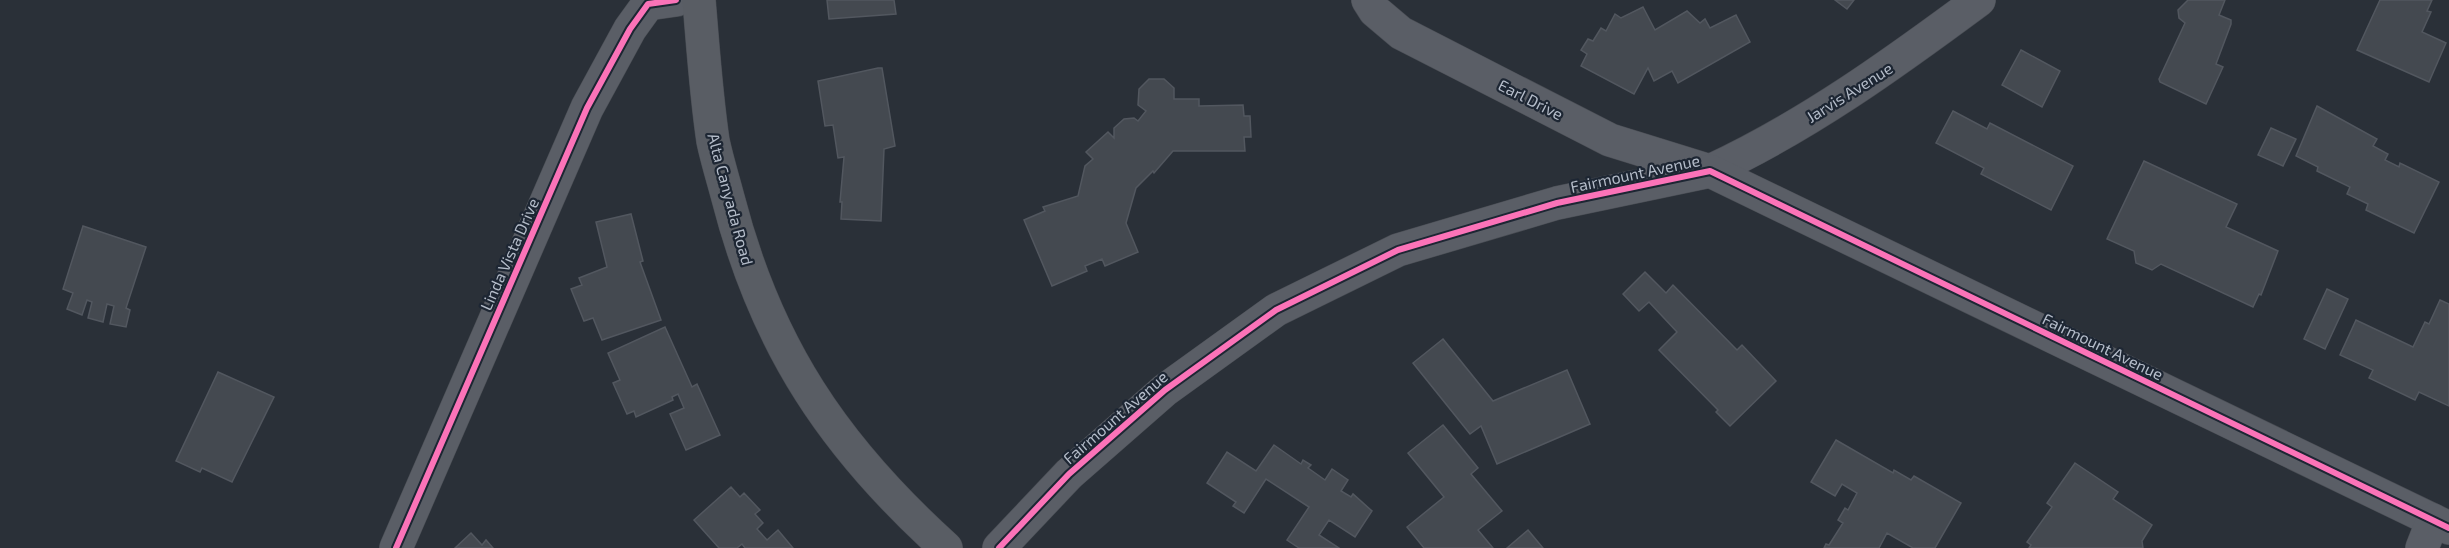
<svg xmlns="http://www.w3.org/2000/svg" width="2449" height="548" font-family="'Exo 2',sans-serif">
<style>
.building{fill:#444950;stroke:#52575f;stroke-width:1.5}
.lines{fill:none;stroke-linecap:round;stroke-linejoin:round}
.street-casing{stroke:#484c53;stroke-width:34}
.secondary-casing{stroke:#484c53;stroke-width:34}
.street{stroke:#5a5e66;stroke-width:33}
.secondary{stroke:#595d64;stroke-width:33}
.cycleway-casing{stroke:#1d2633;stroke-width:10}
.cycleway{stroke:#fb73b8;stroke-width:6}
.labels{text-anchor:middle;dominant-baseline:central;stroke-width:4.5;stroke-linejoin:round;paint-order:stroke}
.street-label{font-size:16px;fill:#b4bcc9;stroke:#1d2633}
</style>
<rect width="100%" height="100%" fill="#2a3038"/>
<g class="building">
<path d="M 827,0 L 894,0 L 896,14 L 829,19 Z"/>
<path d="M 1835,0 L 1854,0 L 1847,9 Z"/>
<path d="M 2225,0 L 2219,15 L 2231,20 L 2231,24 L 2216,64 L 2223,67 L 2206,104 L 2160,82 L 2159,79 L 2185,23 L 2179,18 L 2178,10 L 2188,0 Z"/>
<path d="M 2380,0 L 2432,0 L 2427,11 L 2431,12 L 2422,32 L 2446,43 L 2429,82 L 2357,50 Z"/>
<path d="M 1643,7 L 1655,30 L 1687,11 L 1700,23 L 1705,19 L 1710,28 L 1736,15 L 1750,42 L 1678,83 L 1672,71 L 1654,81 L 1648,68 L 1634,94 L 1581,66 L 1587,54 L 1581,50 L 1588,39 L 1593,41 L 1601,28 L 1606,31 L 1615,14 L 1621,18 Z"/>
<path d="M 2021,50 L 2060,71 L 2042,107 L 2002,85 Z"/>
<path d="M 878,68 L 882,68 L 895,146 L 884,149 L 881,221 L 841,219 L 842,202 L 840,202 L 844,157 L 838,158 L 833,125 L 825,126 L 818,81 Z"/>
<path d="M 1149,79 L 1164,79 L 1174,88 L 1174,99 L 1199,99 L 1199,106 L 1243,105 L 1244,116 L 1250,116 L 1251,137 L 1244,137 L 1245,151 L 1173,151 L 1154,173 L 1153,171 L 1136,188 L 1126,223 L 1138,252 L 1105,266 L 1102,259 L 1085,266 L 1087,271 L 1052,286 L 1024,220 L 1045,211 L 1043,207 L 1078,196 L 1085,166 L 1093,159 L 1086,152 L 1108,132 L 1114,138 L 1114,128 L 1124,119 L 1134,118 L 1138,121 L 1146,111 L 1138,105 L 1139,89 Z"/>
<path d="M 2317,106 L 2377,139 L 2373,146 L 2388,154 L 2385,160 L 2399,167 L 2400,163 L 2439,182 L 2414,233 L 2366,210 L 2368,204 L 2347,194 L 2350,187 L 2317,171 L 2318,167 L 2296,156 Z"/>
<path d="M 1953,111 L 1987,129 L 1990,123 L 2073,166 L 2051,210 L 1981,174 L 1984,168 L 1936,143 Z"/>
<path d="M 2271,128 L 2296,139 L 2283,166 L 2258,155 Z"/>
<path d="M 2144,161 L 2237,204 L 2226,227 L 2278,251 L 2261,295 L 2259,294 L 2253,307 L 2161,264 L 2152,270 L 2136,263 L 2134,251 L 2107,239 Z"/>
<path d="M 631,214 L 643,261 L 640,262 L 661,320 L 602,340 L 593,318 L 584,321 L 571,289 L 582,285 L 579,278 L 607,267 L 596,222 Z"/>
<path d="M 83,226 L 146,247 L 126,308 L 130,310 L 126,327 L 110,324 L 114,306 L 107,304 L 103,322 L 88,318 L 92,302 L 87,300 L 82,315 L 67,309 L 73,293 L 63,289 Z"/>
<path d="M 1645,272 L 1666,293 L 1673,285 L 1737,350 L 1742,345 L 1776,381 L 1730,426 L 1716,412 L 1718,410 L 1659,350 L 1677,332 L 1649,302 L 1639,311 L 1623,294 Z"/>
<path d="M 2327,289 L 2348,299 L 2325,349 L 2304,339 Z"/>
<path d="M 2440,300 L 2449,304 L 2449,406 L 2419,392 L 2415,400 L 2369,378 L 2373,370 L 2340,355 L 2356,320 L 2413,347 L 2425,322 L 2429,324 Z"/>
<path d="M 665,327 L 692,387 L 697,384 L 720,435 L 686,450 L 670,414 L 684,408 L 678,394 L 672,397 L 673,400 L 636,417 L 634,411 L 627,414 L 613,383 L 620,380 L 608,353 Z"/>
<path d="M 1443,339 L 1493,401 L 1567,370 L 1590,424 L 1497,464 L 1481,426 L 1470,434 L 1413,363 Z"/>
<path d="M 218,372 L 274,397 L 232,482 L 202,468 L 200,472 L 176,461 Z"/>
<path d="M 1443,425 L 1478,468 L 1471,474 L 1502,511 L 1478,530 L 1493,548 L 1424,548 L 1407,527 L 1444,497 L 1408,453 Z"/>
<path d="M 1836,440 L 1893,473 L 1894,470 L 1911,480 L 1914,476 L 1961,503 L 1935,548 L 1913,548 L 1887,533 L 1879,548 L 1824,548 L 1826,544 L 1829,545 L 1843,523 L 1838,520 L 1845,508 L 1848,510 L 1857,493 L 1842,484 L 1835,496 L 1811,482 Z"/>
<path d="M 1274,445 L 1301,464 L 1303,460 L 1311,465 L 1308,468 L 1325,480 L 1332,469 L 1348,480 L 1341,491 L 1351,497 L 1353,494 L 1372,511 L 1355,537 L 1329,520 L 1319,535 L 1339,548 L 1299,548 L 1287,540 L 1309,507 L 1266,479 L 1244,513 L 1233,506 L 1236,502 L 1207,483 L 1227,452 L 1256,471 Z"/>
<path d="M 2075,463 L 2118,492 L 2113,499 L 2152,525 L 2142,541 L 2143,548 L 2029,548 L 2031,545 L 2027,542 L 2052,507 L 2047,503 Z"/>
<path d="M 731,487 L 740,497 L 744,493 L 760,510 L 755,514 L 763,523 L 757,529 L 767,540 L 778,530 L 793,548 L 745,548 L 742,544 L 737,548 L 719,548 L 694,520 Z"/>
<path d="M 1528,530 L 1543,548 L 1507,548 Z"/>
<path d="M 471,533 L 482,545 L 486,540 L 493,548 L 455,548 Z"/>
</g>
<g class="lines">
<g class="street-casing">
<g id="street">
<path d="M 1368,0 L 1375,11 L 1401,33 L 1610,140 L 1710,171 C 1807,126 1894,63 1979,0"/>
<path d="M 396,548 L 587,108 L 630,29 L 648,4 L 676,0"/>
<path d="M 999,548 L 1069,474 L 1165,390 L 1276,310 L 1398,250 L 1557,203 L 1710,171 L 2449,528"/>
<path d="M 2422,548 L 2433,520"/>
</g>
</g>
<g class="secondary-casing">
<path id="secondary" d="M 699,0 C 703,47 706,94 713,141 C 717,160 723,179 728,198 C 766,346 834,447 946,548"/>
</g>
<use href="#street" class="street"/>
<use href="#secondary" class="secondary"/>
<g class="cycleway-casing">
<g id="cycleway">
<path d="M 396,548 L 587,108 L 630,29 L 648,4 L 676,0"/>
<path d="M 999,548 L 1069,474 L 1165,390 L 1276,310 L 1398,250 L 1557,203 L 1710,171 L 2449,528"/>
</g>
</g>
<use href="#cycleway" class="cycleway"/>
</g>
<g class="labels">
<g class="street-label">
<text transform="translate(1849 92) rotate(-32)">Jarvis Avenue</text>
<text transform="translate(1531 99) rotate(27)">Earl Drive</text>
<text transform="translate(1635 173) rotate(-12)">Fairmount Avenue</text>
<text transform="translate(731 199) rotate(75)">Alta Canyada Road</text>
<text transform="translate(509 254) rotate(-66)">Linda Vista Drive</text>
<text transform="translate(2103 346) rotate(26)">Fairmount Avenue</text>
<text transform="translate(1115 417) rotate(-41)">Fairmount Avenue</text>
</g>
</g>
</svg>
